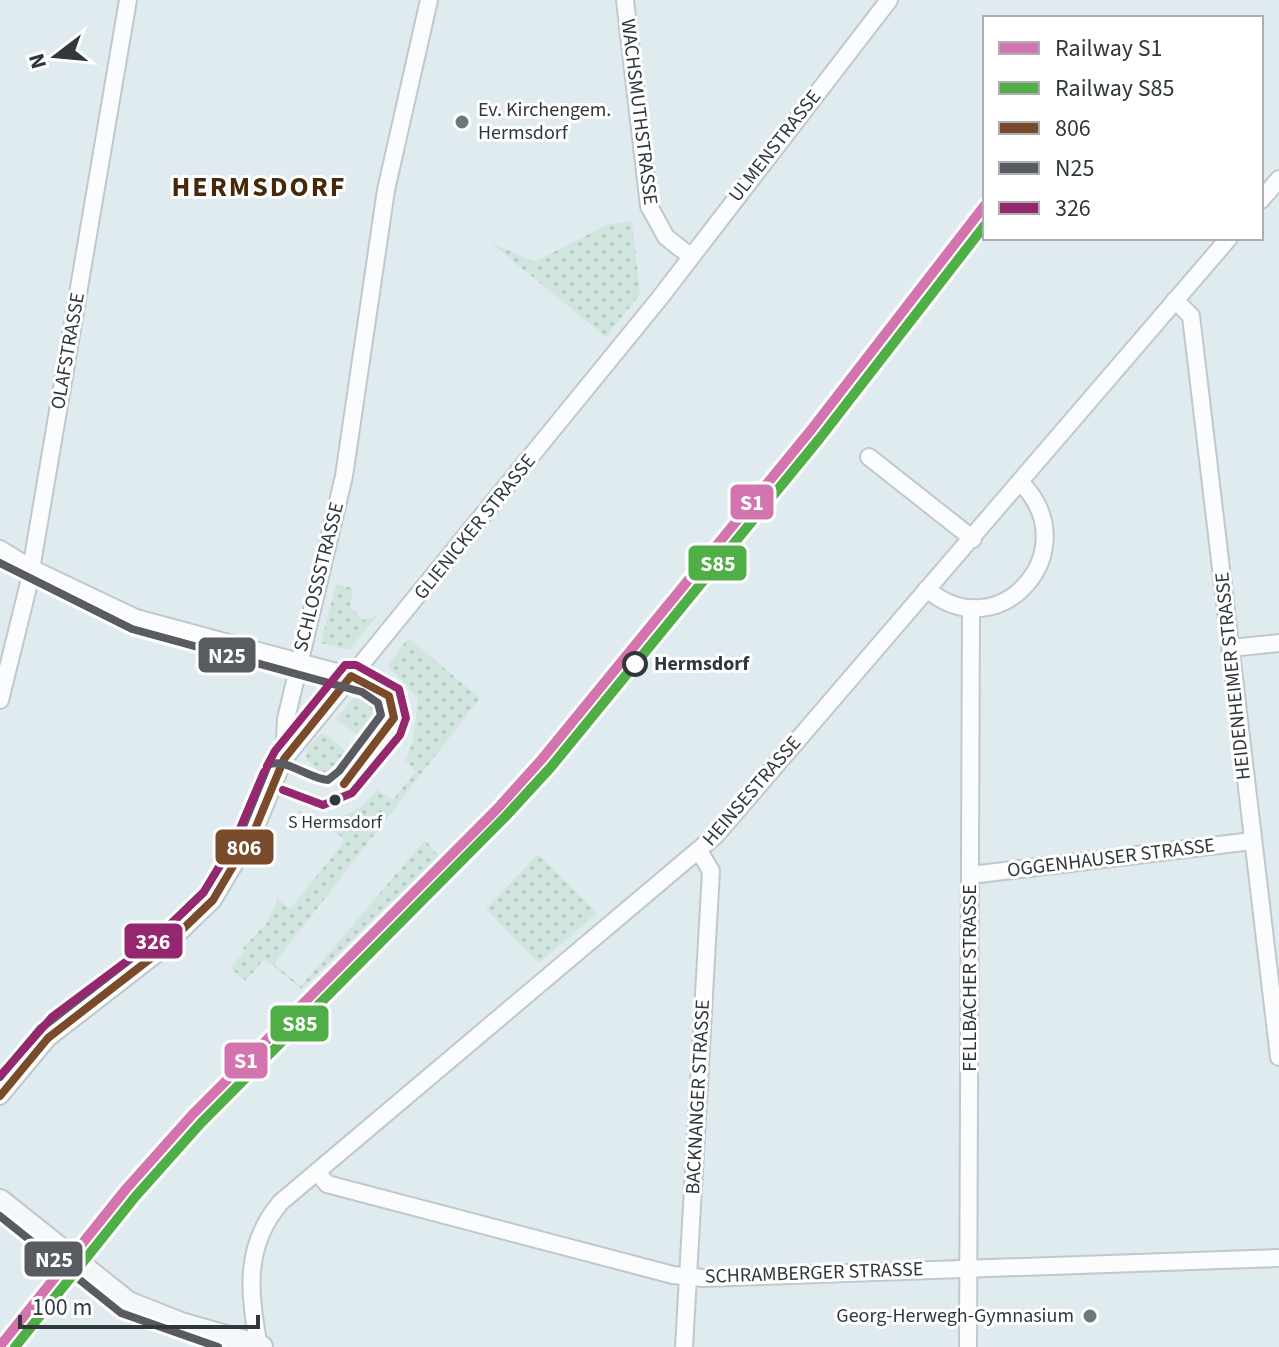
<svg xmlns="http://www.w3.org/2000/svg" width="1279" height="1347" font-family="'Source Sans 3',sans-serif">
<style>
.grass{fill:url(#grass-dots)}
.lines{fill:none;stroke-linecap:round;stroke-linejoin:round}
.street-casing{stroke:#c0c8cb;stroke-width:20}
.secondary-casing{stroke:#c0c8cb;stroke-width:26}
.street{stroke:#fafcfd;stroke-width:16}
.secondary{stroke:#f4f8fa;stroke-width:22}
.bus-1-casing{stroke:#fff;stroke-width:14}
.bus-2-casing{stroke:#fff;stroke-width:14}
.bus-3-casing{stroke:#fff;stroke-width:14}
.bus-1{stroke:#7a4b2a;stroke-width:8}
.bus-2{stroke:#595b62;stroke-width:8}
.bus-3{stroke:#95276e;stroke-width:8}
.rail-1-casing{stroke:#fff;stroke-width:16}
.rail-2-casing{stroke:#fff;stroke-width:16}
.rail-1{stroke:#d474ae;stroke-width:10}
.rail-2{stroke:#50ae46;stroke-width:10}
.poi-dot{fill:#6e777a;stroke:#fff;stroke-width:3}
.stop-dot{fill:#fff;stroke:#30383b;stroke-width:4}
.bus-dot{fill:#30383b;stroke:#fff;stroke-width:3}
.labels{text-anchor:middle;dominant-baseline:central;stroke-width:6;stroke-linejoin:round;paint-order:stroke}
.bus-label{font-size:18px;fill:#30383b;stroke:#fff}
.poi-label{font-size:20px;fill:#30383b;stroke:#fff;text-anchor:start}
.street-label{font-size:20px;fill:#30383b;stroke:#fff}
.stop-label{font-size:20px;font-weight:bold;fill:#30383b;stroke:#fff;text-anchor:start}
.district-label{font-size:28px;font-weight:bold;letter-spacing:2px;fill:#46290b;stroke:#fff}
.line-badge{stroke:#fff;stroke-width:3}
.badge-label{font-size:22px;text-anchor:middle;font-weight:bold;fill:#fff}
</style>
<defs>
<pattern id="grass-dots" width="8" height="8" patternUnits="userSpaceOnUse" patternTransform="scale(2)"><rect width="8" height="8" fill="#d0e5de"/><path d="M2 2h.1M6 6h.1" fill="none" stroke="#b3c5bf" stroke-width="1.8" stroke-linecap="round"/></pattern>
</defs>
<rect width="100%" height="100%" fill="#e0ebf0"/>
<g class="grass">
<path d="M 632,221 L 640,294 L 606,337 L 490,242 L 534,262 L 607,225 Z"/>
<path d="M 336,584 L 353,588 L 350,607 L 363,620 L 377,616 L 349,650 L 321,643 Z"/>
<path d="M 408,638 L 480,698 L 274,964 L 301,986 L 425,840 L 439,856 L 302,989 L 264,959 L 246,981 L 230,968 L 245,951 L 243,948 L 267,923 L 278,899 L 290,909 L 344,842 L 342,837 L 294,809 C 328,824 354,820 377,790 L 393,800 L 416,771 L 405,760 L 413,742 L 418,698 L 388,666 Z"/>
<path d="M 357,694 L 372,703 L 378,718 L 362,738 L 336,719 Z"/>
<path d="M 321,734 L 326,735 L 348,753 L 331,776 L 322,776 L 306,758 L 307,748 Z"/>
<path d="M 538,854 L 597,913 L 539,963 L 486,909 Z"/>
</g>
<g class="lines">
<g class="street-casing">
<g id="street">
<path d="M 625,0 L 649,206 L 666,237 L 690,256"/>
<path d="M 1261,200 L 1279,179"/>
<path d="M 1175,300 L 1191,316 L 1279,1057"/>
<path d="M 869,457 L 973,539"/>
<path d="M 0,549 L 31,568 L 136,618 L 351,676"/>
<path d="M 927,589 C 999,651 1088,550 1021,483"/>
<path d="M 1231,648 L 1279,643"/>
<path d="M 0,700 L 28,587 L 128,0"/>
<path d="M 284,759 L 286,719 L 344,476 L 386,190 L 429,0"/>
<path d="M 971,875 L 1252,841"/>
<path d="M 0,1096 L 48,1038 L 159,952 L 213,900 L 255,829 L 284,759 L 659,299 L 889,0"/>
<path d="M 318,1173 L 327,1184 L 673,1275 L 703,1278 L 1279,1258"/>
<path d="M 259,1347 C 249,1294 243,1246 281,1202 L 716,835 L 1229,238"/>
<path d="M 684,1347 L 711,871 L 699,851"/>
<path d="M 968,1347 L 971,608"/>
</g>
</g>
<g class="secondary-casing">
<path id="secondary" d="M 0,1201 L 128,1303 L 181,1324 L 261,1347"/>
</g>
<use href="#street" class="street"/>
<use href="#secondary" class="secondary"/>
<g class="bus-1-casing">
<path id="bus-1" d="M 0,1096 L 48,1038 L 159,952 L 213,900 L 255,829 L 284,759 L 351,676 L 389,696 L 394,718 L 344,784"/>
</g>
<g class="bus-2-casing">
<g id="bus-2">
<path d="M 0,563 L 132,629 L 362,692 L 378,703 L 381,715 L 339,771 L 328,780 C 309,779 285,757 268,765 L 244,824 L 204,892 L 151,943 L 40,1029 L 0,1077"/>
<path d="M 0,1216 L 121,1313 L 218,1347"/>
</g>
</g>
<g class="bus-3-casing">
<g id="bus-3">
<path d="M 267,766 L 275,751 L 345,665 L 356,665 L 399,689 L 406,718 L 400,735 L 352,793 L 323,805 L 283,790"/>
<path d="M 0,1076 L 52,1017 L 151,943 L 203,893 L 233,845 L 264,772"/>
</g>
</g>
<use href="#bus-1" class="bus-1"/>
<use href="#bus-2" class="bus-2"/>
<use href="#bus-3" class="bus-3"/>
<g class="rail-1-casing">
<path id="rail-1" d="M 0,1346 L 126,1189 L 192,1115 L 497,809 L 542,759 L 811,430 L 985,205"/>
</g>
<g class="rail-2-casing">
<path id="rail-2" d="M 15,1347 L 135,1197 L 201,1123 L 505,817 L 551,767 L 820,438 L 985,225"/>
</g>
<use href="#rail-1" class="rail-1"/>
<use href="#rail-2" class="rail-2"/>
</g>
<g class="poi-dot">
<circle cx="462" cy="122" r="8"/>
<circle cx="1090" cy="1316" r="8"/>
</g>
<circle class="stop-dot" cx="635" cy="664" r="11"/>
<circle class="bus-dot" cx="335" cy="800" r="7"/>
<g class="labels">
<g class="bus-label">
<text x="335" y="822">S Hermsdorf</text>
</g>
<g class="poi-label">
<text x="478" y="110">Ev. Kirchengem.<tspan x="478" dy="23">Hermsdorf</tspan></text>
<text x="1074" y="1316" text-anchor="end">Georg-Herwegh-Gymnasium</text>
</g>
<g class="street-label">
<text transform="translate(639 112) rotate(83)">WACHSMUTHSTRASSE</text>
<text transform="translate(775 146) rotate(-52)">ULMENSTRASSE</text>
<text transform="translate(68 351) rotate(-80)">OLAFSTRASSE</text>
<text transform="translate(475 527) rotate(-51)">GLIENICKER STRASSE</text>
<text transform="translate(319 577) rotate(-76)">SCHLOSSSTRASSE</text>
<text transform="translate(1233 676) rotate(-96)">HEIDENHEIMER STRASSE</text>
<text transform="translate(752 791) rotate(-49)">HEINSESTRASSE</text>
<text transform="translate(1111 858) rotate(-7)">OGGENHAUSER STRASSE</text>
<text transform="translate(970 978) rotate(-90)">FELLBACHER STRASSE</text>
<text transform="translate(698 1097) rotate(-87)">BACKNANGER STRASSE</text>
<text transform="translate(814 1273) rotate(-2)">SCHRAMBERGER STRASSE</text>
</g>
<g class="stop-label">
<text x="654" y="664">Hermsdorf</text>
</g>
<g class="district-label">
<text x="259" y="187">HERMSDORF</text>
</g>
</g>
<g class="line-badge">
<rect x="729" y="483" width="46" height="38" rx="8" fill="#d474ae"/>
<rect x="687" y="544" width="61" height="38" rx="8" fill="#50ae46"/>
<rect x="197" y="636" width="60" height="38" rx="8" fill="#595b62"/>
<rect x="214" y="828" width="61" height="38" rx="8" fill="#7a4b2a"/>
<rect x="123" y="922" width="61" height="38" rx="8" fill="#95276e"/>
<rect x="269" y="1004" width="61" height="39" rx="8" fill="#50ae46"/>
<rect x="223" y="1041" width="46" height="39" rx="8" fill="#d474ae"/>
<rect x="23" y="1240" width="61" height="38" rx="8" fill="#595b62"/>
</g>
<g class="badge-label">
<text x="752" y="510">S1</text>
<text x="718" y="571">S85</text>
<text x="227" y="663">N25</text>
<text x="244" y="855">806</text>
<text x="153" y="949">326</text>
<text x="300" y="1031">S85</text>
<text x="246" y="1068">S1</text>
<text x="54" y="1267">N25</text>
</g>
<rect x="983" y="16" width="280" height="224" fill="#ffffff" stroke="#acafb1" stroke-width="2"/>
<rect x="999" y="42" width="40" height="12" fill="#d474ae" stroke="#acafb1" stroke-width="2"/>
<text x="1055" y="56" font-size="24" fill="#30383b">Railway S1</text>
<rect x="999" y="82" width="40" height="12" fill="#50ae46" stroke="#acafb1" stroke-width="2"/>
<text x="1055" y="96" font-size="24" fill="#30383b">Railway S85</text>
<rect x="999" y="122" width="40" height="12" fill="#7a4b2a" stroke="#acafb1" stroke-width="2"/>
<text x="1055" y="136" font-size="24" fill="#30383b">806</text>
<rect x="999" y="162" width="40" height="12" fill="#595b62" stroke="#acafb1" stroke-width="2"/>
<text x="1055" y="176" font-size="24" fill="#30383b">N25</text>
<rect x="999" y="202" width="40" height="12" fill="#95276e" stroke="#acafb1" stroke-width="2"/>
<text x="1055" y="216" font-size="24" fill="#30383b">326</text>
<g transform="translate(56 56) rotate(254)" stroke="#ffffff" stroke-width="6" paint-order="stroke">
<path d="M0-6L14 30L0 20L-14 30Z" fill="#30383b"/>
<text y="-12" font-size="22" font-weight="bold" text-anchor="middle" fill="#30383b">N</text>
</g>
<path d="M20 1315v12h238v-12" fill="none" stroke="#30383b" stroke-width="4"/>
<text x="32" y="1315" font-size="24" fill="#30383b" stroke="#ffffff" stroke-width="6" paint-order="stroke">100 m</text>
</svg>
